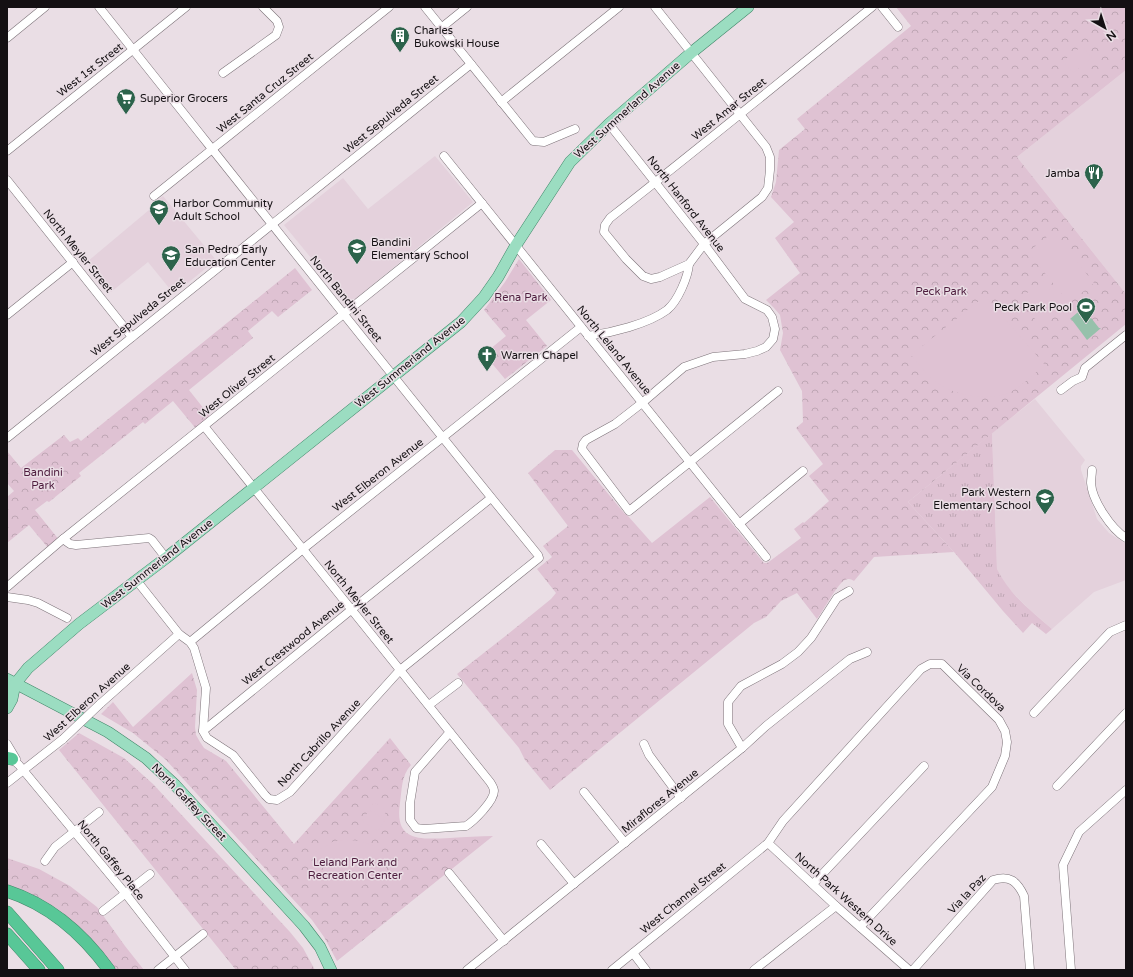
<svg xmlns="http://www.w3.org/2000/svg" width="1133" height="977" font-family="'Varela Round',sans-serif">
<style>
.built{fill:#e4d1dc}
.grass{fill:url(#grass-tufts)}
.forest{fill:url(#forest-crowns)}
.pitch{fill:#dfc2d3}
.water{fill:#96c1ab}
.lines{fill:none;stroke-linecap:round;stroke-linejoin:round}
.minor-casing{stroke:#7d7379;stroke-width:9}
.major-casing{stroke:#408769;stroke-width:12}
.highway-casing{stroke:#408769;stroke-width:13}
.minor{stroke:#fff;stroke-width:8}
.major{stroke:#9bddc1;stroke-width:11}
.highway{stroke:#58c797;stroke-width:12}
.minor-bridge-casing{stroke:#7d7379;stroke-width:9;stroke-linecap:butt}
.minor-bridge{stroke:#fff;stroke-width:8}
.labels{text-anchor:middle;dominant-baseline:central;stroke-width:3;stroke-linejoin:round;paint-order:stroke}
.poi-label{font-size:11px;fill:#141013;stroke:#eadee5;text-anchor:start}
.street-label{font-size:11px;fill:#141013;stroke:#eadee5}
.park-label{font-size:11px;fill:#4e1d3e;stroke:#eadee5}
</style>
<defs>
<pattern id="grass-tufts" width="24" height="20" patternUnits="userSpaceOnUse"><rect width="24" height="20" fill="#dfc2d3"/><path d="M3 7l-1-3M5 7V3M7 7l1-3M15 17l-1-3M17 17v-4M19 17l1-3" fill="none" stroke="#bea6b4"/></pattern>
<pattern id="forest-crowns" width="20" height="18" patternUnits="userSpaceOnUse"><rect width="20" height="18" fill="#dfc2d3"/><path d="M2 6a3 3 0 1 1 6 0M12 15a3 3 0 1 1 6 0" fill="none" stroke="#bea6b4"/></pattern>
</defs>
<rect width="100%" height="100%" fill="#eadee5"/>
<g class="built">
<path d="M 1126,70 L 1126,294 L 1017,157 Z"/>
<path d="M 435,156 L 473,202 L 349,304 L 284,225 L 343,178 L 368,209 Z"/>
<path d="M 163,196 L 216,260 L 174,294 L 148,262 L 111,292 L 87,262 L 155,205 L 154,203 Z"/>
<path d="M 1035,399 L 1085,460 L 1081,466 L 1081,470 L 1097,519 L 1109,533 L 1126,544 L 1126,580 L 1094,592 L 1052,629 L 1030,610 L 1009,589 L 1001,578 L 997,569 L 992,433 Z"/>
</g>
<path class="grass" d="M 992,433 L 997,569 C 1009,594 1032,612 1052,629 L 1046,634 L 1032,623 L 1023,633 L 1003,611 L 954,552 L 908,502 Z"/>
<g class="forest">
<path d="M 896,7 L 1126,7 L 1126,70 L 1017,157 L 1126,294 L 1126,324 L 908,502 L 954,552 L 874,557 L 854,581 C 851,579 849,578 845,580 C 838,583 823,611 817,619 L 797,593 L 781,601 L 766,617 L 754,623 L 550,790 L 525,760 L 519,748 L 457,674 L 508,634 L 551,599 L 556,593 L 537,569 L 552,557 L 543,546 L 568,526 L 528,473 L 555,450 L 572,450 L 624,513 L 628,516 L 652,543 L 710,497 L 764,563 L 767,563 L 770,561 L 801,538 L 794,529 L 803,522 L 804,523 L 829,501 L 809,476 L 823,464 L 796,428 L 803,422 L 802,391 L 780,350 L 783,333 L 780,315 L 774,308 L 766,300 L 800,273 L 775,238 L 794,222 L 771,197 L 776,182 L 779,150 L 805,129 L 797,119 L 911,26 Z"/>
<path d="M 519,259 L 551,300 L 526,320 L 547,346 L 505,379 L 484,354 L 506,336 L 484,310 L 505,282 Z"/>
<path d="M 295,268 L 312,290 L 278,317 L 272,311 L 248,331 L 253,338 L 189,390 L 212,419 L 197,430 L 173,401 L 145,424 L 143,422 L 79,473 L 81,476 L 49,502 L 47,501 L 35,510 L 60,541 L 49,549 L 29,525 L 7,543 L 7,497 L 14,491 L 7,483 L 7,451 L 21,468 L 64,435 L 70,442 L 78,438 L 81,441 Z"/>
<path d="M 192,673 L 197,690 L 195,727 L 196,735 L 200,742 L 204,748 L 226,761 L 294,844 L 390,738 L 411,765 C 401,776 402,790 400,803 C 394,843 421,839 450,838 C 465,837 479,836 493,836 L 337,961 L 324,937 L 312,920 L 166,760 L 133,733 L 101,714 L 113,702 L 133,727 Z"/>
<path d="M 79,733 L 124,758 L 153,784 L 290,932 L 303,948 L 315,970 L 236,970 L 59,750 Z"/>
<path d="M 7,858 L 39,869 L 70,886 L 97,907 L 125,946 L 144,970 L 114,970 C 84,927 58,901 7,885 Z"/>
</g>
<g class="pitch">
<path d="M 1082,46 L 1092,58 L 1073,73 L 1063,61 Z"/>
<path d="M 1053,232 L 1094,283 L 1069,303 L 1028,252 Z"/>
<path d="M 1043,281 L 1063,307 L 1040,325 L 1019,299 Z"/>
<path d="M 985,296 L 1045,365 C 1033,374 1021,388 1006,394 C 985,401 953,395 936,382 C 927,376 918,363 911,355 Z"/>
<path d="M 374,802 L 387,810 L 383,817 L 369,809 Z"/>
<path d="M 369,810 L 385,820 L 378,831 L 362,821 Z"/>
<path d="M 348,840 C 368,841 378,847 393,862 L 350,896 L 347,895 L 312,854 L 334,841 Z"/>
</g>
<path class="water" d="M 1084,307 L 1084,309 L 1099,328 L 1101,328 L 1087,340 L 1072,320 L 1070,319 Z"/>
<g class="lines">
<g class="minor-casing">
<g id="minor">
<path d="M 99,7 C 245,190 390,374 538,555 L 539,558 L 400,670 L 290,792 L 277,800 L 269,799 L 265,795 L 233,755 L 207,738 L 203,731 L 206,688 L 194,648 L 190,642 L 179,634 L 137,581"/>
<path d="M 425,7 L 533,141 L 544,142 L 575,129"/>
<path d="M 655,7 L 766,147 L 770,157 L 770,170 L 768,188 L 762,197 L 704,244 L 689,264 L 660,277 L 651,279 L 643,276 L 626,259 L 604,232 L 605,225 L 610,218 C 698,149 785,78 872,7"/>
<path d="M 882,7 L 898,27"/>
<path d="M 441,28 L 467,7"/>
<path d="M 7,38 L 45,7"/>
<path d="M 223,73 L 276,35 L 279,27 L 277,21 L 263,7"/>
<path d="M 501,102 L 619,7"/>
<path d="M 609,124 L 704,244 L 745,299 L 767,310 L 772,317 L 775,329 L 773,339 L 766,347 L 757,351 L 745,354 L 713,357 L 684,367 L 642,403 L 615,424 L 586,440 L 583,444 L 582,449 L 629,511 L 778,391"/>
<path d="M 7,151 L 186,7"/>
<path d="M 444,156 L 766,557"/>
<path d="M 7,180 L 132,337"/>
<path d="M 154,196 L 389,7"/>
<path d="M 7,315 L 73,262"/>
<path d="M 588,336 C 611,333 648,324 667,310 C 678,301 688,277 689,264"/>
<path d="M 1061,390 L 1073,381 L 1082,377 L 1085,368 L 1126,335"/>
<path d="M 204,426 C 299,545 395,663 490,782 C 492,785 494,788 494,791 C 494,801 474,821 466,826 L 424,829 L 416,828 L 410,820 L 410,803 L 415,772 L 450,732"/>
<path d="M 7,438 L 471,64"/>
<path d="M 1092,470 C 1092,474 1091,479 1091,483 C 1092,500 1111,529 1126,538"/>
<path d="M 739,524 L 803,471"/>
<path d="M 63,539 L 70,544 L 76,545 L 149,538 L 152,540 L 166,558"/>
<path d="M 7,587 L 63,539 L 482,203"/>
<path d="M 7,597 L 28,600 L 38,603 L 67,618"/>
<path d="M 190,642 L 303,549 L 581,327"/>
<path d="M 100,704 L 179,634"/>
<path d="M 429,705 L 458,683"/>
<path d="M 1034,713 L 1110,632 L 1126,625"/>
<path d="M 203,731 L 351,610 L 491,498"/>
<path d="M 7,744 L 16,759"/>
<path d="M 644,744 L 649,755 L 681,798"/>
<path d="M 742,748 L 728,724 L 728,702 L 741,686 L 782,664 L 798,652 L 811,638 L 837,598 L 849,591"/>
<path d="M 9,756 L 19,765 L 125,893 L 185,970"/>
<path d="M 7,783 L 63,739"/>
<path d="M 1057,786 L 1126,713"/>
<path d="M 584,792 L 625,843"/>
<path d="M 768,843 L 836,906 L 909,970"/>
<path d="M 541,844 L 574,884"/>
<path d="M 45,861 L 55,847 L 99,812"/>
<path d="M 449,873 L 504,941"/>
<path d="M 813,884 L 924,766"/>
<path d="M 103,911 L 150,874"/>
<path d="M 633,953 L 646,970"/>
<path d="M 158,970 L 203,934"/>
<path d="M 467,970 L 742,748 L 766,726 L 850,659 L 867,652"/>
<path d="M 612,970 L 768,843 L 783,821 L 921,669 L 930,664 L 942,664 L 999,720 L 1005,731 L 1007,742 L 1005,756 L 992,787 L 860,927"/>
<path d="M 754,970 L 836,906"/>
<path d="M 913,970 L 993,880 C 1010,875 1017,881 1024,896 L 1030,970"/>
<path d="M 1071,970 L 1063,865 L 1079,832 L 1126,790"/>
</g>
</g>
<g class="major-casing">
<g id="major">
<path d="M 7,679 L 108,732 L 146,758 L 175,785 L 304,926 L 320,947 L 331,970"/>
<path d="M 7,691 L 15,684 L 28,668 L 79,624 L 166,558 L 461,322 L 484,297 L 498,277 L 516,245 L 570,162 L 609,124 L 691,53 L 748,7"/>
<path d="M 7,708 L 12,699 L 15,684"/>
</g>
</g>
<g class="highway-casing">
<g id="highway">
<path d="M 7,758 L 12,759"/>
<path d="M 7,891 C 50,905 83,934 109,970"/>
<path d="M 7,912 L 58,970"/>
<path d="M 7,934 L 39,970"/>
</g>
</g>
<use href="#minor" class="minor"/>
<use href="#major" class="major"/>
<use href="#highway" class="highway"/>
<g class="minor-bridge-casing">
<path id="minor-bridge" d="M 63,739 L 100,704"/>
</g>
<use href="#minor-bridge" class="minor-bridge"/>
</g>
<defs>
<g id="building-pin" transform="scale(1)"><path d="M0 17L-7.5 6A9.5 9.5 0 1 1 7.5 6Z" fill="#2c634b" stroke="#eadee5"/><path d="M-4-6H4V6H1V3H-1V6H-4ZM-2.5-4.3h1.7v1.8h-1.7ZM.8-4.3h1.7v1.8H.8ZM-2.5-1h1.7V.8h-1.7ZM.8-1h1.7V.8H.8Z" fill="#fff"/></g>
<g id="supermarket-pin" transform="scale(1)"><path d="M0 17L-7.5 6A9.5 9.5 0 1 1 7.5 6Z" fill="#2c634b" stroke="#eadee5"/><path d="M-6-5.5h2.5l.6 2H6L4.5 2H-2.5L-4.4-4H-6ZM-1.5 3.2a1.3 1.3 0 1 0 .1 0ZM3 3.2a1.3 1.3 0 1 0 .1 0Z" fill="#fff"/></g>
<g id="restaurant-pin" transform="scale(1)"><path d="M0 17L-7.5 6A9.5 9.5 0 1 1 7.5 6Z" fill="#2c634b" stroke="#eadee5"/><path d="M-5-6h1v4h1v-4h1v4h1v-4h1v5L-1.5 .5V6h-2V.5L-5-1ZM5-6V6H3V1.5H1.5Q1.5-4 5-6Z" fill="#fff"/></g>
<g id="school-pin" transform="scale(1)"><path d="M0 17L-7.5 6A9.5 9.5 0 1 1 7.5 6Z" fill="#2c634b" stroke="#eadee5"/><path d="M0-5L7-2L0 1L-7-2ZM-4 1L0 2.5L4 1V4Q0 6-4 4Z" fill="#fff"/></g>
<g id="stadium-pin" transform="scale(1)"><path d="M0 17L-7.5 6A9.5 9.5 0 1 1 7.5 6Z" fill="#2c634b" stroke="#eadee5"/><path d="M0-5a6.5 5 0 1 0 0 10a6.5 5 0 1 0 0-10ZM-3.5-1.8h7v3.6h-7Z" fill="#fff"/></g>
<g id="church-pin" transform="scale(1)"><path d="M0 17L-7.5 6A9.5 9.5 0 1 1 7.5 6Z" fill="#2c634b" stroke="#eadee5"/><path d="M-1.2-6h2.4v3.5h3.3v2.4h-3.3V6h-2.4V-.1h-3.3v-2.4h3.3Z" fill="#fff"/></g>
</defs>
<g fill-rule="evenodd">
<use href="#building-pin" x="400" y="36"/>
<use href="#supermarket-pin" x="126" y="98"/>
<use href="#restaurant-pin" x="1094" y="173"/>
<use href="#school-pin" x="159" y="209"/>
<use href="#school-pin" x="357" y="248"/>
<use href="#school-pin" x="171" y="255"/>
<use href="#stadium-pin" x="1086" y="307"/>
<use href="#church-pin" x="487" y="355"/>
<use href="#school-pin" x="1045" y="498"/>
</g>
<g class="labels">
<g class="poi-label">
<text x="414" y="30">Charles<tspan x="414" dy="13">Bukowski House</tspan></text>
<text x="140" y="98">Superior Grocers</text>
<text x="1080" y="173" text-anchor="end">Jamba</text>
<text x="173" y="203">Harbor Community<tspan x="173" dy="13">Adult School</tspan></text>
<text x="371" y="242">Bandini<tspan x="371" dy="13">Elementary School</tspan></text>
<text x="185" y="249">San Pedro Early<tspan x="185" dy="13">Education Center</tspan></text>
<text x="1072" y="307" text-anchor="end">Peck Park Pool</text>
<text x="501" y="355">Warren Chapel</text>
<text x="1031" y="492" text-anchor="end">Park Western<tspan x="1031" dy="13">Elementary School</tspan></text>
</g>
<g class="street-label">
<text transform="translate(90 70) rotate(-38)">West 1st Street</text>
<text transform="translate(265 93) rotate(-39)">West Santa Cruz Street</text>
<text transform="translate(729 109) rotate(-39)">West Amar Street</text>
<text transform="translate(627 110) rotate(-42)">West Summerland Avenue</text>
<text transform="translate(391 114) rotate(-39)">West Sepulveda Street</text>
<text transform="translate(686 204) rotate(52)">North Hanford Avenue</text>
<text transform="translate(78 251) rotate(51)">North Meyler Street</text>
<text transform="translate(346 299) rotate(51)">North Bandini Street</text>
<text transform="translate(138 317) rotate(-39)">West Sepulveda Street</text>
<text transform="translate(614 350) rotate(51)">North Leland Avenue</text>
<text transform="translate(410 362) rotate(-39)">West Summerland Avenue</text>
<text transform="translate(237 386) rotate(-39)">West Oliver Street</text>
<text transform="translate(378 475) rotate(-38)">West Elberon Avenue</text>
<text transform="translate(157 564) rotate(-38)">West Summerland Avenue</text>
<text transform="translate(359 602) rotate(51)">North Meyler Street</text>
<text transform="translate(293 643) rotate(-39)">West Crestwood Avenue</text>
<text transform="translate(981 688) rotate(44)">Via Cordova</text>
<text transform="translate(87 702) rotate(-42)">West Elberon Avenue</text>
<text transform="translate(319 743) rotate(-47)">North Cabrillo Avenue</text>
<text transform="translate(660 801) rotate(-39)">Miraflores Avenue</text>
<text transform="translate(189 802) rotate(46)">North Gaffey Street</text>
<text transform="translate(111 860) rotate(51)">North Gaffey Place</text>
<text transform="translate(967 894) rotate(-47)">Via la Paz</text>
<text transform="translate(683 898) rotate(-39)">West Channel Street</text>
<text transform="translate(846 899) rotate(42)">North Park Western Drive</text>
</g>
<g class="park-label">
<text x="941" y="291">Peck Park</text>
<text x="521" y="297">Rena Park</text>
<text x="43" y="472">Bandini<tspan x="43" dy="13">Park</tspan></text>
<text x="355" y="862">Leland Park and<tspan x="355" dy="13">Recreation Center</tspan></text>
</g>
</g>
<rect width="1133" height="977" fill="none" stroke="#141013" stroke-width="16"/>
<g transform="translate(1105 28) rotate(141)" stroke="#eadee5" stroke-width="3" paint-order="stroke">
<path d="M0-3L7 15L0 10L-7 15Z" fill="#141013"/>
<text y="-6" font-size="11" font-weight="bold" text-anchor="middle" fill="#141013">N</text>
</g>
</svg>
